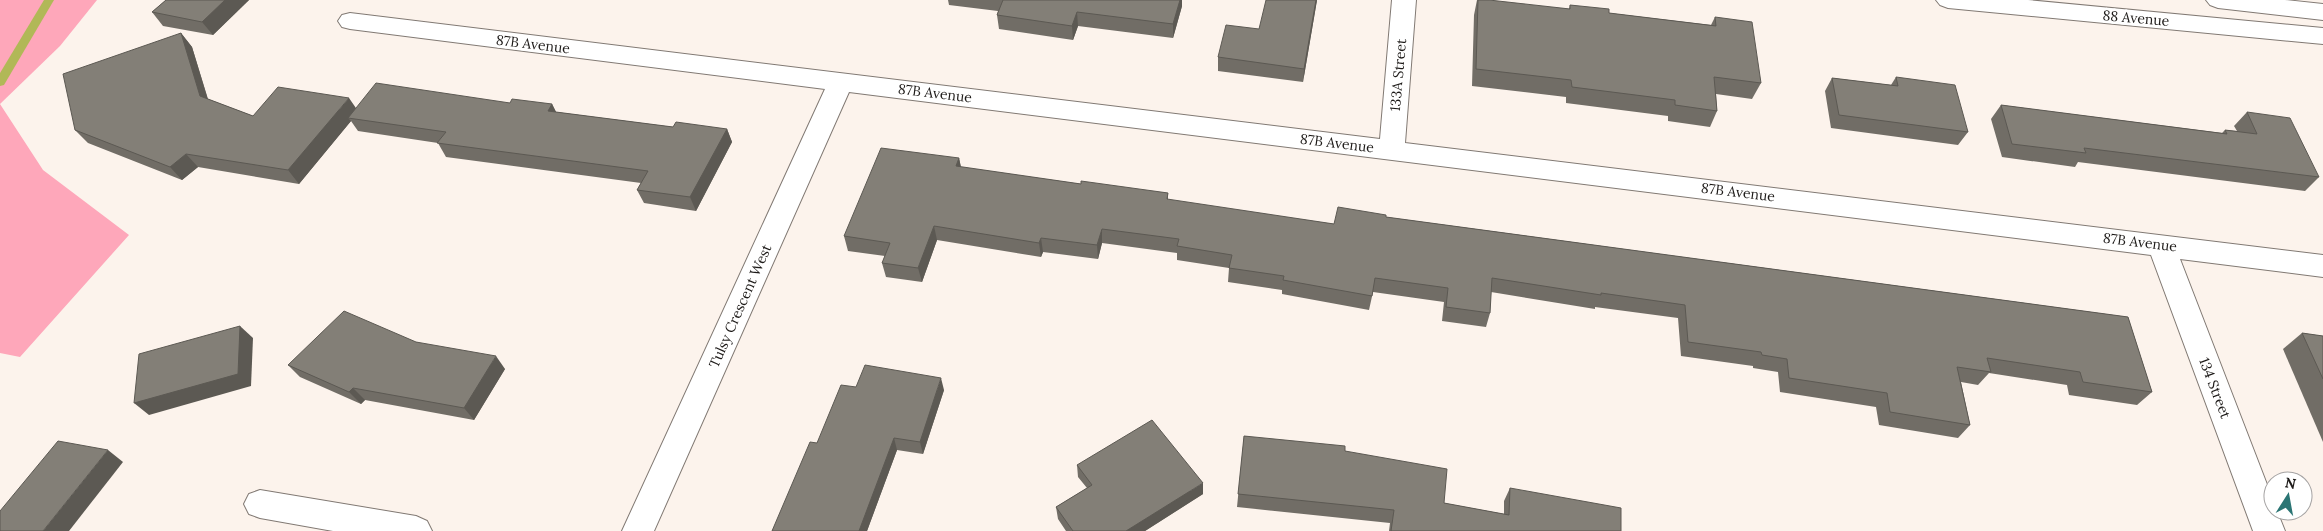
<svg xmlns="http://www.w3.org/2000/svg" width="2323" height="531" font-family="Lora,serif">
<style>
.green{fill:#fea7ba}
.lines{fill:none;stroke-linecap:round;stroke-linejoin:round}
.stream{fill:#b1b857;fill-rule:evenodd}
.minor-casing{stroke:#817973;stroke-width:2}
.secondary-casing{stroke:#817973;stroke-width:2}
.minor{fill:#fff;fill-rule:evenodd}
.secondary{fill:#fff;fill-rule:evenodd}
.wall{fill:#716d66}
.shaded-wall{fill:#5c5953}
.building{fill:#837f77;stroke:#5c5953}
.labels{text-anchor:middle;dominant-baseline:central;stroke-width:5;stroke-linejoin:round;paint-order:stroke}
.street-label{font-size:14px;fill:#1d1a18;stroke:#fff}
</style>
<rect width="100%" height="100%" fill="#fcf3ec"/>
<g class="green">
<path d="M 0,0 L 97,0 L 60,46 L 0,104 Z"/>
<path d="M 0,104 L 43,170 L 129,235 L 20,357 L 0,353 Z"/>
</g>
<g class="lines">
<path class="stream" d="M 44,0 L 54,0 L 4,85 L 0,86 L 0,73 Z"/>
<g class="minor-casing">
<g id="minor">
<path d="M 1392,0 L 1416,0 L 1405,143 L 2323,255 L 2323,277 L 2180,259 L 2273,500 L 2273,511 L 2277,511 L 2285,531 L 2253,531 L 2151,255 L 849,92 L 654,531 L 622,531 L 825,89 L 350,29 L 342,27 L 338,21 L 342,15 L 350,13 L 1380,139 Z"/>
<path d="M 260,490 L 416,516 L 427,521 L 432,531 L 333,531 L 260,518 L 249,514 L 244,504 L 249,494 Z"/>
</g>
</g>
<g class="secondary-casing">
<g id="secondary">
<path d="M 1936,0 L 2028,0 L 2323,28 L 2323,44 L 1948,8 L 1940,5 Z"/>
<path d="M 2206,0 L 2285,0 L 2323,4 L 2323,20 L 2218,8 L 2210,5 Z"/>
</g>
</g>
<use href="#minor" class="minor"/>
<use href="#secondary" class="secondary"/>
</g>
<g class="wall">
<path d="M 166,0 L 249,0 L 213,35 L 163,26 L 152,12 Z"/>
<path d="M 948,0 L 1182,0 L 1182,6 L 1173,38 L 1078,26 L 1073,40 L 999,29 L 997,15 L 998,11 L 949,5 Z"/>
<path d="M 1317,0 L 1303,82 L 1218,71 L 1218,57 L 1259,29 Z"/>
<path d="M 1477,0 L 1569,9 L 1570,5 L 1609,13 L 1711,25 L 1715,17 L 1761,83 L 1752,99 L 1716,94 L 1717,111 L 1710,127 L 1668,121 L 1668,116 L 1566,103 L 1566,97 L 1472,86 L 1474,15 Z"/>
<path d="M 181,33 L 192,47 L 208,99 L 253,116 L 356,108 L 510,103 L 552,104 L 556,112 L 673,127 L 727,129 L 732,142 L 696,211 L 644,203 L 637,190 L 641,183 L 446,157 L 438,143 L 358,131 L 351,121 L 299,184 L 198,167 L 182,180 L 88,143 L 75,130 Z"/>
<path d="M 1896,77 L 1968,132 L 1958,145 L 1831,128 L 1825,91 L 1832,78 L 1891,85 Z"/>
<path d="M 2001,105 L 2222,133 L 2225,130 L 2237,131 L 2234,126 L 2247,112 L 2319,177 L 2305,191 L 2078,162 L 2075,167 L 2002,157 L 1991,119 Z"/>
<path d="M 959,158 L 961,167 L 1081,184 L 1168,193 L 1168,200 L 1334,224 L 1386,217 L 2128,317 L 2152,392 L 2137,405 L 2069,395 L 2067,385 L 1989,373 L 1978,385 L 1961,382 L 1970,425 L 1958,438 L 1879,425 L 1876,407 L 1780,392 L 1778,372 L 1753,368 L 1753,366 L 1681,356 L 1678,318 L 1595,307 L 1595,309 L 1491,292 L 1490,313 L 1486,327 L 1442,321 L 1444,302 L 1373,292 L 1369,310 L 1282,294 L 1282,290 L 1228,282 L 1229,268 L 1177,260 L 1177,253 L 1102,243 L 1098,259 L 1043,252 L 1041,257 L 937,240 L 922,282 L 886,277 L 882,263 L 885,256 L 848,251 L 844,236 Z"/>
<path d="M 2302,333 L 2323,336 L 2323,442 L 2283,349 Z"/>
<path d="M 416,342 L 505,369 L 474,420 L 365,400 L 361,404 L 300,377 L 288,365 Z"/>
<path d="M 856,387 L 944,390 L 923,454 L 897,450 L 867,531 L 772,531 L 817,443 Z"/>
<path d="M 1244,436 L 1345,451 L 1444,503 L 1504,514 L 1504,501 L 1510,488 L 1621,531 L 1389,531 L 1390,523 L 1237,507 Z"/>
<path d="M 1077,465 L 1203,494 L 1145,531 L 1066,531 L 1058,519 L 1056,507 L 1087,488 L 1078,477 Z"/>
</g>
<g class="shaded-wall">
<path d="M 225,0 L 249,0 L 213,35 L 202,22 Z"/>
<path d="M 1180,0 L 1182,0 L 1182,6 L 1173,38 L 1173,24 Z"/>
<path d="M 1316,0 L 1317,0 L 1303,82 L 1304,69 Z"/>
<path d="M 1077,12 L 1078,26 L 1073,40 L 1072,26 Z"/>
<path d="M 181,33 L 192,47 L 211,110 L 200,96 Z"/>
<path d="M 349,98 L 358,111 L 348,118 L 351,121 L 299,184 L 288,170 Z"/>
<path d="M 552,104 L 559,118 L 548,111 Z"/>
<path d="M 727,129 L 732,142 L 696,211 L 690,197 Z"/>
<path d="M 186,154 L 198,167 L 182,180 L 170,167 Z"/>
<path d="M 959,158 L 962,173 L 956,166 Z"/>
<path d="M 934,226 L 937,240 L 922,282 L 918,268 Z"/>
<path d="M 1102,229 L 1102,243 L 1098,259 L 1097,245 Z"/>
<path d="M 1041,238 L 1043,252 L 1041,257 L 1039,243 Z"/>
<path d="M 240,326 L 253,338 L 251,386 L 149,415 L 134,403 Z"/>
<path d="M 496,356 L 505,369 L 474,420 L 464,408 Z"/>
<path d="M 941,378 L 944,390 L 923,454 L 920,442 Z"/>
<path d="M 353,388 L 365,400 L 361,404 L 349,392 Z"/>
<path d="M 894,438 L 897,450 L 867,531 L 859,531 Z"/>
<path d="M 108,450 L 123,462 L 69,531 L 43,531 Z"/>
<path d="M 1203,483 L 1203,494 L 1145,531 L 1126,531 Z"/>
</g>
<g class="building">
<path d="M 166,0 L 225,0 L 202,22 L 152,12 Z"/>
<path d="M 1003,0 L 1180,0 L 1173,24 L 1077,12 L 1072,26 L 997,15 Z"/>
<path d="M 1266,0 L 1316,0 L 1304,69 L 1218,57 L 1226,25 L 1259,29 Z"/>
<path d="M 1478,0 L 1489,0 L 1570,9 L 1570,5 L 1609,9 L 1609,13 L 1716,26 L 1715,17 L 1752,22 L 1761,83 L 1714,77 L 1717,111 L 1675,105 L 1675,100 L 1572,87 L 1571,80 L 1476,69 Z"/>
<path d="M 181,33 L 200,96 L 253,116 L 278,87 L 349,98 L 288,170 L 186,154 L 170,167 L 75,130 L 63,74 Z"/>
<path d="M 1896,77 L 1955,85 L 1968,132 L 1839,115 L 1832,78 L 1898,86 Z"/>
<path d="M 376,83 L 510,103 L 512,99 L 552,104 L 548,111 L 673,127 L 676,122 L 727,129 L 690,197 L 637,190 L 648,171 L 437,143 L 446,132 L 348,118 Z"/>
<path d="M 2001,105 L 2227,134 L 2225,130 L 2257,134 L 2247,112 L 2290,118 L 2319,177 L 2084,148 L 2086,153 L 2012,144 Z"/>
<path d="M 881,148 L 959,158 L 956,166 L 1081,184 L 1081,181 L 1168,193 L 1167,199 L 1334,224 L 1338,207 L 1386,215 L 1386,217 L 2128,317 L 2152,392 L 2083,382 L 2080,372 L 1987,358 L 1991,372 L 1957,367 L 1970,425 L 1890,412 L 1887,393 L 1789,378 L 1787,359 L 1762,355 L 1761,352 L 1688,342 L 1685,305 L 1601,293 L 1601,295 L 1492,278 L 1490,313 L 1446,307 L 1448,288 L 1375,278 L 1372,296 L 1283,280 L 1284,276 L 1229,268 L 1232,255 L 1177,246 L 1179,239 L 1102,229 L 1097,245 L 1041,238 L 1039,243 L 934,226 L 918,268 L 882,263 L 890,243 L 844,236 Z"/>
<path d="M 344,311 L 416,342 L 496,356 L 464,408 L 353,388 L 349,392 L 288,365 Z"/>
<path d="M 240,326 L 238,374 L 134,403 L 139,354 Z"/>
<path d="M 2302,333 L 2323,336 L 2323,379 Z"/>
<path d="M 865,365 L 941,378 L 920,442 L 894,438 L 859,531 L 772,531 L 810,442 L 817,443 L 841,385 L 856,387 Z"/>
<path d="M 1152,420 L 1203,483 L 1126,531 L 1073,531 L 1056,507 L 1092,485 L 1077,465 Z"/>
<path d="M 1244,436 L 1345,446 L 1345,451 L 1447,469 L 1444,503 L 1509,515 L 1510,488 L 1621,508 L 1621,531 L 1391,531 L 1394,510 L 1238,494 Z"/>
<path d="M 58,441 L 108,450 L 43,531 L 0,531 L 0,511 Z"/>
</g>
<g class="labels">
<g class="street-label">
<text transform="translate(2136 18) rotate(5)">88 Avenue</text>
<text transform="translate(533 44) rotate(7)">87B Avenue</text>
<text transform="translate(1398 75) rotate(-85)">133A Street</text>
<text transform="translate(935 93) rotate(7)">87B Avenue</text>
<text transform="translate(1337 143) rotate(7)">87B Avenue</text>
<text transform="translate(1738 192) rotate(7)">87B Avenue</text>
<text transform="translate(2140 242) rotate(7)">87B Avenue</text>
<text transform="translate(740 306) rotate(-66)">Tulsy Crescent West</text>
<text transform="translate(2215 388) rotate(69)">134 Street</text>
</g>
</g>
<g transform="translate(2288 496) rotate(11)"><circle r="24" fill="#ffffff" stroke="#a5a3a3"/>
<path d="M0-4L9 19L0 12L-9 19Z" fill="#2b7574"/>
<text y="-8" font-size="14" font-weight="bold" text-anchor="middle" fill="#1d1a18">N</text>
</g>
</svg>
